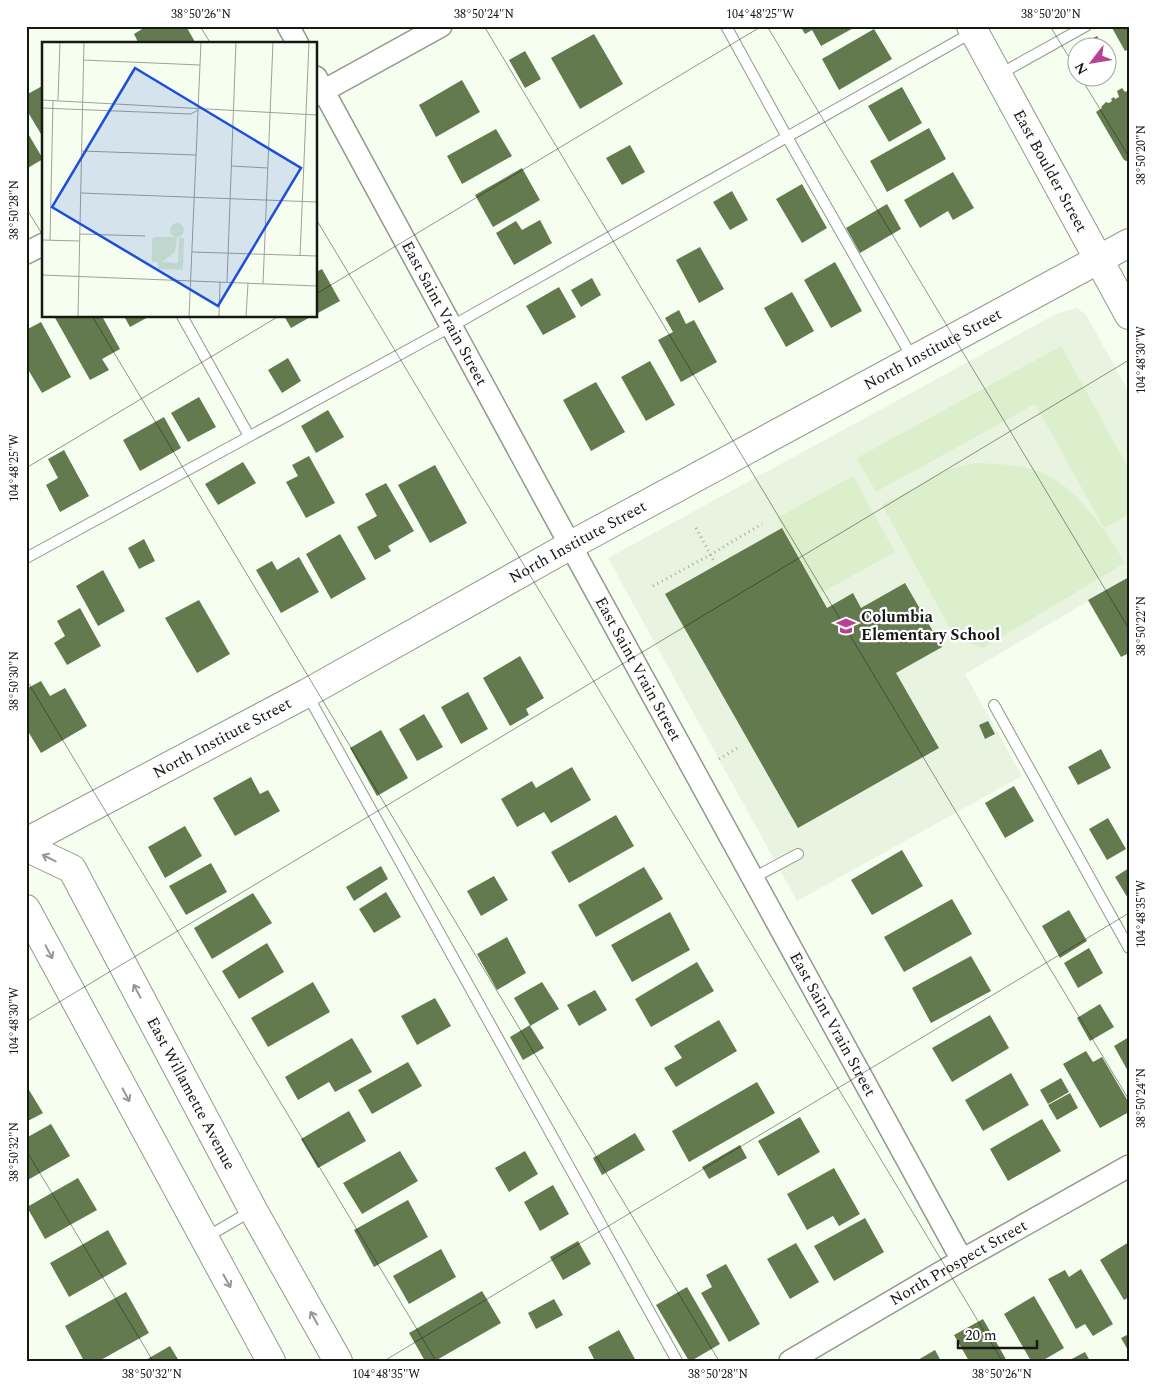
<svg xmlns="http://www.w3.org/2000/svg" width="1155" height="1387" font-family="Spectral,serif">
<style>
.built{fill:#e8f4df}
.green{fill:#dcefcd}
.building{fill:#637a4f}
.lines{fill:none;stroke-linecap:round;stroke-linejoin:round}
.lane-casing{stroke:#92998c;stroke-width:12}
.street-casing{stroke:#92998c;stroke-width:24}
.secondary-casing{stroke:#92998c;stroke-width:30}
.path{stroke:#a5aca1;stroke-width:3;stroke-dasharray:1 4;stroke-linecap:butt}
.lane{stroke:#fff;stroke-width:10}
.street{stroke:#fff;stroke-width:21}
.secondary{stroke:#fff;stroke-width:28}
.oneway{stroke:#969795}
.ticks{fill:none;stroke:#151813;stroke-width:1;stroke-opacity:0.45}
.labels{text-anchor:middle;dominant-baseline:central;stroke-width:4.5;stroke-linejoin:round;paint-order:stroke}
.street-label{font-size:16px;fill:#151813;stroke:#fff}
.poi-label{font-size:16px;font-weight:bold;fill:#151813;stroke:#fff;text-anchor:start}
.inset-road{fill:none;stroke:#9ca298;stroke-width:1}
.view{fill:#1d4ed8;fill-opacity:0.15;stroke:#1d4ed8;stroke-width:2.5}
.inset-edge{fill:none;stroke:#151813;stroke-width:2.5}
.neatline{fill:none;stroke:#151813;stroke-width:2}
.ticks-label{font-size:12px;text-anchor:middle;fill:#151813}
</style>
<rect width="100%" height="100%" fill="#f6fef0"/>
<path class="built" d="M 1077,308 L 1086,315 L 1129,392 L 1129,577 L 965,674 L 1022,776 L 797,901 L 608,558 L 1058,313 Z"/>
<g class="green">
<path d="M 1061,346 L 1129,469 L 1129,514 L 1104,528 L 1035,404 L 876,492 L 857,458 Z"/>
<path d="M 977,463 C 999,464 1021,464 1041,472 C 1076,486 1107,532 1125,563 L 983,648 L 956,639 L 882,505 L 949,469 Z"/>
<path d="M 853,476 L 895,552 L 819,594 L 777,518 Z"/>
</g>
<g class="building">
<path d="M 147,26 L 186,26 L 195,42 L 192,44 L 139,44 L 134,34 Z"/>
<path d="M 800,26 L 857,26 L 821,46 L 812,30 L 805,34 Z"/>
<path d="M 1111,26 L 1129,26 L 1129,49 L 1125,51 Z"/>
<path d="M 874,29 L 892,59 L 839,90 L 822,59 Z"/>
<path d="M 594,34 L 623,84 L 580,109 L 551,58 Z"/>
<path d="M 1097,36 L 1104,48 L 1078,48 L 1078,57 L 1073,49 Z"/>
<path d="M 525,51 L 541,79 L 525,88 L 509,60 Z"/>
<path d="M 462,80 L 480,112 L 436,137 L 419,105 Z"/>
<path d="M 44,85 L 44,139 L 26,109 L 26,95 Z"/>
<path d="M 902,87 L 922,123 L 889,142 L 868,106 Z"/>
<path d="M 1122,88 L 1125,92 L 1129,90 L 1129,162 L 1124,160 L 1096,112 L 1102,108 L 1101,107 L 1106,102 L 1109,103 L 1112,101 L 1111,99 L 1114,97 L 1115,99 L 1119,97 L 1117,91 Z"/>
<path d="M 929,128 L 946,159 L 887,192 L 870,161 Z"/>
<path d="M 496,129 L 512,156 L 462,184 L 447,156 Z"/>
<path d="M 26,130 L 43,159 L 26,169 Z"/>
<path d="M 630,145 L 645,172 L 622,185 L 606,158 Z"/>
<path d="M 522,168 L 540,200 L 493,227 L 475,195 Z"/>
<path d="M 953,172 L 974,208 L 953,220 L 948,211 L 920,228 L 904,200 Z"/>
<path d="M 802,184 L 827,228 L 802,243 L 776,199 Z"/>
<path d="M 732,191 L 748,220 L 730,230 L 713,202 Z"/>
<path d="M 887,204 L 901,229 L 860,253 L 846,228 Z"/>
<path d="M 540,220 L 552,243 L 514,265 L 496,233 L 516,221 L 522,230 Z"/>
<path d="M 700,247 L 724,289 L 699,303 L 676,260 Z"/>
<path d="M 835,262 L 862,311 L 831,328 L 804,280 Z"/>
<path d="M 322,269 L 340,301 L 316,314 L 316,272 Z"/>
<path d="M 592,278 L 601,295 L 581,307 L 571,290 Z"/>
<path d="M 559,287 L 576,317 L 543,335 L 526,306 Z"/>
<path d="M 792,292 L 814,331 L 786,347 L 764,308 Z"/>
<path d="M 679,310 L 686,324 L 694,320 L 717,362 L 681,382 L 658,340 L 673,332 L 665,318 Z"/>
<path d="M 54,316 L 102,316 L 120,349 L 102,359 L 109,370 L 90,380 Z"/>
<path d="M 124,316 L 150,316 L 130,327 Z"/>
<path d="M 284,316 L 312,316 L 291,328 Z"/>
<path d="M 41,322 L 71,377 L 42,393 L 26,366 L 26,330 Z"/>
<path d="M 288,358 L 301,381 L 282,393 L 268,370 Z"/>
<path d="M 650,361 L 675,405 L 646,421 L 621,377 Z"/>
<path d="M 596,382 L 625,432 L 591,451 L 563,400 Z"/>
<path d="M 199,397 L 216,427 L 188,442 L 171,413 Z"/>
<path d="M 328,410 L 344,437 L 316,453 L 301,426 Z"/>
<path d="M 164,417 L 181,448 L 140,471 L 123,440 Z"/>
<path d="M 64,450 L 89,496 L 60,512 L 46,485 L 58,478 L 48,459 Z"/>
<path d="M 309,456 L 335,503 L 306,518 L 286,482 L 298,476 L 292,465 Z"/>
<path d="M 243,462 L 256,483 L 218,505 L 205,484 Z"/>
<path d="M 435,465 L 467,523 L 430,543 L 398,485 Z"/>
<path d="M 386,483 L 414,531 L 388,546 L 391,551 L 375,560 L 357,527 L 377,516 L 365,494 Z"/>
<path d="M 782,528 L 827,608 L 853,593 L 861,608 L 905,583 L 942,647 L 896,673 L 939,748 L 798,828 L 665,594 Z"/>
<path d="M 340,534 L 366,579 L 331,599 L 306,554 Z"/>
<path d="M 144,539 L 155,561 L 139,569 L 128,548 Z"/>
<path d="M 299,557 L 319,592 L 281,613 L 256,570 L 272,561 L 277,570 Z"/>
<path d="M 103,570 L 125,611 L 98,626 L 76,586 Z"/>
<path d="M 1129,577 L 1129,653 L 1121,657 L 1088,600 Z"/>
<path d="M 199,600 L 230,654 L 197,673 L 165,618 Z"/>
<path d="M 80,608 L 101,646 L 67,665 L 54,643 L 65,636 L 57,621 Z"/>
<path d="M 520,656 L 544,698 L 526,709 L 529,715 L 510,726 L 483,678 Z"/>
<path d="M 41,681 L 50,696 L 65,688 L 87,726 L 41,753 L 26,728 L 26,689 Z"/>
<path d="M 468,692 L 488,729 L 461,744 L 441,707 Z"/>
<path d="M 424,714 L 443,747 L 417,761 L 399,729 Z"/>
<path d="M 988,721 L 995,734 L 985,739 L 979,725 Z"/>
<path d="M 381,730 L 408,778 L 377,796 L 350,748 Z"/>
<path d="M 1101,749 L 1111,768 L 1078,785 L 1068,767 Z"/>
<path d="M 572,767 L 591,800 L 551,823 L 544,812 L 517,827 L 501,799 L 532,781 L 536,788 Z"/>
<path d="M 251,777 L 260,794 L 268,790 L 280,811 L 235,836 L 213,798 Z"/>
<path d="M 1014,786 L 1034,821 L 1005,838 L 985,803 Z"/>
<path d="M 616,815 L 634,846 L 569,883 L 551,852 Z"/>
<path d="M 1108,818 L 1126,849 L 1107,860 L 1089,829 Z"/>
<path d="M 185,826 L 202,856 L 165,878 L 148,847 Z"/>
<path d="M 902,850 L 923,886 L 872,915 L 851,880 Z"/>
<path d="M 211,863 L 227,892 L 186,915 L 169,886 Z"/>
<path d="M 381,866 L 388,879 L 354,901 L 346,887 Z"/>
<path d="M 644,867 L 663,899 L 596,937 L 578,905 Z"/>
<path d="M 1129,868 L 1129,900 L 1115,877 Z"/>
<path d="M 494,876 L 508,900 L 481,916 L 467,891 Z"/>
<path d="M 386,892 L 401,917 L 374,933 L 359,909 Z"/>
<path d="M 253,893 L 272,923 L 212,959 L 194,928 Z"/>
<path d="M 952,899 L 972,934 L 904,972 L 884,937 Z"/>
<path d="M 1069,910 L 1087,941 L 1060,958 L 1042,926 Z"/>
<path d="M 670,912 L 690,950 L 632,982 L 611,945 Z"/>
<path d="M 507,937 L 526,973 L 497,990 L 477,954 Z"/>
<path d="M 267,943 L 284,972 L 239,999 L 222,971 Z"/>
<path d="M 1089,948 L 1103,973 L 1078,988 L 1064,963 Z"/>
<path d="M 971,956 L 991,991 L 931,1023 L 912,988 Z"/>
<path d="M 697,962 L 714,991 L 651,1027 L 635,999 Z"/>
<path d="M 313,982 L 330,1012 L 268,1047 L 251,1018 Z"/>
<path d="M 542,982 L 559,1009 L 530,1026 L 544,1048 L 523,1060 L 510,1037 L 530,1025 L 514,998 Z"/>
<path d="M 595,990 L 607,1010 L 579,1026 L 567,1005 Z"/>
<path d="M 435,998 L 451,1026 L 417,1045 L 401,1016 Z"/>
<path d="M 1100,1004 L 1114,1027 L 1090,1041 L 1077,1018 Z"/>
<path d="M 990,1015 L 1009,1048 L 952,1082 L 932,1048 Z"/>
<path d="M 719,1020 L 737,1051 L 676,1087 L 664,1068 L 682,1058 L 674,1046 Z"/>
<path d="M 1129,1037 L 1129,1073 L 1114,1046 Z"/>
<path d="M 352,1038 L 372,1072 L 335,1092 L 329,1082 L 298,1100 L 285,1077 Z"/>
<path d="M 1086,1051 L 1093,1062 L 1102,1057 L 1129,1103 L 1129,1112 L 1100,1128 L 1063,1064 Z"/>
<path d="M 408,1062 L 422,1086 L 372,1114 L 358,1090 Z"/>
<path d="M 1011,1073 L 1029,1105 L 983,1131 L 965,1100 Z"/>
<path d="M 1061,1078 L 1069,1092 L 1048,1104 L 1040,1090 Z"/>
<path d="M 757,1082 L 775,1113 L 689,1162 L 672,1131 Z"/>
<path d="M 26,1085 L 43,1113 L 26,1122 Z"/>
<path d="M 1070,1093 L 1078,1108 L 1057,1120 L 1048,1105 Z"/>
<path d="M 349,1111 L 366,1141 L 318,1168 L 301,1139 Z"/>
<path d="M 800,1117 L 820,1152 L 778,1176 L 758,1141 Z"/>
<path d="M 1042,1119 L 1061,1151 L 1008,1181 L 990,1149 Z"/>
<path d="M 51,1124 L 70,1156 L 26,1181 L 26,1138 Z"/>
<path d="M 635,1133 L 645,1150 L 602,1175 L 593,1158 Z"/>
<path d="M 740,1145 L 747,1158 L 709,1179 L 702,1167 Z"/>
<path d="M 400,1151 L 418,1181 L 362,1214 L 343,1183 Z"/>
<path d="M 525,1151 L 538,1174 L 509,1192 L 495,1168 Z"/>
<path d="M 834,1168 L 860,1214 L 839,1226 L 833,1216 L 807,1230 L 787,1194 Z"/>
<path d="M 78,1178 L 97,1210 L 45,1239 L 27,1207 Z"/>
<path d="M 553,1185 L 569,1214 L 540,1231 L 524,1202 Z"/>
<path d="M 408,1200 L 428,1237 L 374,1267 L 354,1230 Z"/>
<path d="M 865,1218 L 884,1252 L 834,1281 L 814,1246 Z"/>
<path d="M 108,1230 L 127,1264 L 69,1297 L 50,1263 Z"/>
<path d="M 578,1241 L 591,1264 L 563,1280 L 550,1257 Z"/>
<path d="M 1129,1242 L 1129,1297 L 1124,1300 L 1100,1260 Z"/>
<path d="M 796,1243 L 819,1282 L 790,1299 L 767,1259 Z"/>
<path d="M 441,1249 L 456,1277 L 409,1304 L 393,1276 Z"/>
<path d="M 726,1264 L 760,1324 L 729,1342 L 701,1293 L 712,1287 L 706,1275 Z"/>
<path d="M 1081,1269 L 1113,1324 L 1093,1336 L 1085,1324 L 1076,1329 L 1048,1279 L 1065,1270 L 1069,1277 Z"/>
<path d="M 687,1287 L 720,1344 L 691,1361 L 689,1361 L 656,1305 Z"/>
<path d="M 482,1291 L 501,1323 L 435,1361 L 425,1361 L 409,1333 Z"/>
<path d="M 126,1292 L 149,1333 L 99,1361 L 84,1361 L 65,1326 Z"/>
<path d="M 1034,1296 L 1064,1348 L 1042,1361 L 1031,1361 L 1004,1314 Z"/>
<path d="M 554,1299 L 563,1315 L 536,1329 L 528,1313 Z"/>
<path d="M 983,1319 L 1007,1361 L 969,1361 L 954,1335 Z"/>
<path d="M 619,1330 L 636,1361 L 595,1361 L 588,1347 Z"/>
<path d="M 1129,1334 L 1129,1352 L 1121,1338 Z"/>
<path d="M 170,1346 L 179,1361 L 144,1361 Z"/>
<path d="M 935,1350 L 941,1361 L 916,1361 Z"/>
<path d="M 1085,1352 L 1090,1361 L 1068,1361 Z"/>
</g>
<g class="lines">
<g class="lane-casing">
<g id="lane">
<path d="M 726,26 L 787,137 L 913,359"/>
<path d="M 1000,74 L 1086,26"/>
<path d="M 182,316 L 249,436"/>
<path d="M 26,558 L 452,326 L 973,32"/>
<path d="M 307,694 L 677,1361"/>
<path d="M 994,705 L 1129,948"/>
<path d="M 753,878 L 798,854"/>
<path d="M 205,1238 L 253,1210"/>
</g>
</g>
<g class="street-casing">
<g id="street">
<path d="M 288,26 L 298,44"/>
<path id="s1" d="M 316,77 L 550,508 L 962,1260"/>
<path d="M 316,95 L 441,26"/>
<path d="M 26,253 L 44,244"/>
<path id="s2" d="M 790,1361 L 962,1260 L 1129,1166"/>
</g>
</g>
<g class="secondary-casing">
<g id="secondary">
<path id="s3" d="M 971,26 L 1129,315"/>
<path id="s4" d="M 26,842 L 307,693 L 571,545 L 1129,243"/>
<path id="s5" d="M 26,847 L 72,869 L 253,1210 L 338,1361"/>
<path d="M 26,909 L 271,1361"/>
</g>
</g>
<g class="path">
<path d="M 696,528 L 715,563"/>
<path d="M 653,586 L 710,555 L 762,524"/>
<path d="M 719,759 L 739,747"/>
</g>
<use href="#lane" class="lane"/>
<use href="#street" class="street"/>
<use href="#secondary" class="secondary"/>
</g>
<defs><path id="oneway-shaft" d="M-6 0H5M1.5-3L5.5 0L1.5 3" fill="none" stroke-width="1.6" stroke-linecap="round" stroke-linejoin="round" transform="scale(1.25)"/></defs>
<g class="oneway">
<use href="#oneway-shaft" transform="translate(49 858) rotate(-154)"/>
<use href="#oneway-shaft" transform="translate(49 952) rotate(62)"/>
<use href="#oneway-shaft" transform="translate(137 991) rotate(-118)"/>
<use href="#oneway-shaft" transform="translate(126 1095) rotate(62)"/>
<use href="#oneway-shaft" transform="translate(227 1281) rotate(61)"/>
<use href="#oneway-shaft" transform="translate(314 1318) rotate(-119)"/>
</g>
<path class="ticks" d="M 200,26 L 211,44M 484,26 L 1129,1100M 767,26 L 1129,629M 1050,26 L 1078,72M 1081,78 L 1129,157M 26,208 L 44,237M 316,219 L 1002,1361M 316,294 L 762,26M 92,316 L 719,1361M 26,468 L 279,316M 26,679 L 436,1361M 26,1022 L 1129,360M 26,1150 L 153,1361M 384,1361 L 1129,913"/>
<defs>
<g id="school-bare" transform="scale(1.5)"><path d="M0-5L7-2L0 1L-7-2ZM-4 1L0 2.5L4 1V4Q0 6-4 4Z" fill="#b84095" stroke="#fff" stroke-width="2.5" paint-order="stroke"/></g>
</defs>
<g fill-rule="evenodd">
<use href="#school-bare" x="846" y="626"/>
</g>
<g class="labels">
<g class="street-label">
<text stroke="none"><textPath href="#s3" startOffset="165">East Boulder Street</textPath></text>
<text stroke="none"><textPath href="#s1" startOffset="269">East Saint Vrain Street</textPath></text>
<text stroke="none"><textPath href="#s4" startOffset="1032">North Institute Street</textPath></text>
<text stroke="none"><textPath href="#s4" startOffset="628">North Institute Street</textPath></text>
<text stroke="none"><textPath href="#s1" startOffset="674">East Saint Vrain Street</textPath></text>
<text stroke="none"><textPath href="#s4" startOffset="222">North Institute Street</textPath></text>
<text stroke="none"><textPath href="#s1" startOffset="1079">East Saint Vrain Street</textPath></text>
<text stroke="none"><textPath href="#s5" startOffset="305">East Willamette Avenue</textPath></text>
<text stroke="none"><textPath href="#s2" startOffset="195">North Prospect Street</textPath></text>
</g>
<g class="poi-label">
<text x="861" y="617">Columbia<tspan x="861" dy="18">Elementary School</tspan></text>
</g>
</g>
<g transform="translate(42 42)">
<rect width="275" height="275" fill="#f6fef0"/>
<path d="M128 188a7 7 0 1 1 14 0a7 7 0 1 1-14 0ZM 113,195 L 135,195 L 133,210 L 120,220 L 136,221 L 137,195 L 142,196 L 141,228 L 116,227 L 116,220 L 110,220 L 110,197 Z" fill="#dcefcd"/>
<path class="inset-road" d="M 41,18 L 158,23M 0,58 L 275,73M 16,58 L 18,0M 0,66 L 149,72 L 156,68M 39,109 L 154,113M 189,124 L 226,126M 39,151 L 275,160M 38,192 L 103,194M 0,198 L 37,199M 8,198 L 11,58M 150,210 L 275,214M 258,214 L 267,0M 0,233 L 275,244M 185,240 L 194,0M 221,242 L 231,0M 36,275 L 42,0M 147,275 L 159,0M 177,275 L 178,240M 204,275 L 206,241"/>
<path class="view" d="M 93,26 L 259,126 L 176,264 L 10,165 Z"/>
<rect width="275" height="275" class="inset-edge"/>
</g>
<rect width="1155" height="1387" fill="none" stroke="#ffffff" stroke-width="55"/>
<g transform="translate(1092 62) rotate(239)"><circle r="24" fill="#ffffff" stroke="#a1a3a1"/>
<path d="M0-4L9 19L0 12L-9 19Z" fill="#b84095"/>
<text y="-8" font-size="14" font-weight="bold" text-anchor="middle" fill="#151813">N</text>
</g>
<path d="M958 1340v8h79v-8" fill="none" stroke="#151813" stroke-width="2.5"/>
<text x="965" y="1340" font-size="15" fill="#151813" stroke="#ffffff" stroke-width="4" paint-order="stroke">20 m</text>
<rect x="28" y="28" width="1100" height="1332" class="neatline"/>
<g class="ticks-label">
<text x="201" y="18">38°50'26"N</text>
<text x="484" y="18">38°50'24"N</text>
<text x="760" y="18">104°48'25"W</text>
<text x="1051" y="18">38°50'20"N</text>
<text transform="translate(1141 155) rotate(-90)" y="4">38°50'20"N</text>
<text transform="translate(14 210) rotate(-90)" y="4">38°50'28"N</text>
<text transform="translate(1141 360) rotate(-90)" y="4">104°48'30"W</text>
<text transform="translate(14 468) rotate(-90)" y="4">104°48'25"W</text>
<text transform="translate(1141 626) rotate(-90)" y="4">38°50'22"N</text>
<text transform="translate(14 681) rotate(-90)" y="4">38°50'30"N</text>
<text transform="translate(1141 914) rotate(-90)" y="4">104°48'35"W</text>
<text transform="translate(14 1021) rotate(-90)" y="4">104°48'30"W</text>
<text transform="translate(1141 1098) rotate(-90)" y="4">38°50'24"N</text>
<text transform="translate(14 1152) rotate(-90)" y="4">38°50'32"N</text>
<text x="152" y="1378">38°50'32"N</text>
<text x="386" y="1378">104°48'35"W</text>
<text x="718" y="1378">38°50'28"N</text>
<text x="1002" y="1378">38°50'26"N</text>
</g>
</svg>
